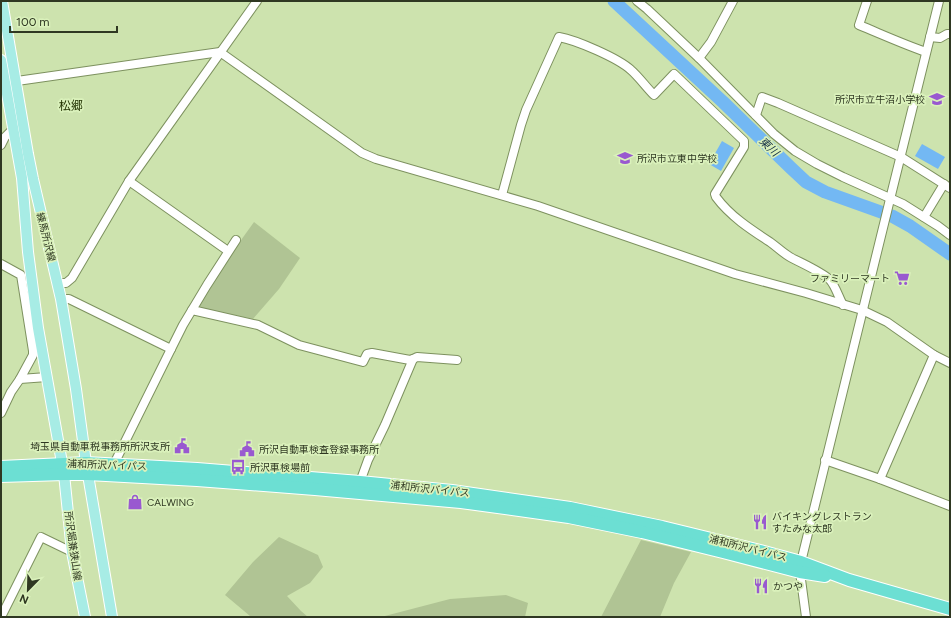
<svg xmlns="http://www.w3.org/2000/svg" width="951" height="618" font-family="Figtree,'Noto Sans JP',sans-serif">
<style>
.green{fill:#b0c494}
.water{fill:#73b8f3}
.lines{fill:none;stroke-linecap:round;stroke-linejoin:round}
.river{stroke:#73b8f3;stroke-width:13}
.minor-casing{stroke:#7d915f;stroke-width:10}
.major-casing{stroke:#fff;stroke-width:12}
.highway-casing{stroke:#fff;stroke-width:14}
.minor{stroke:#fff;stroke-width:8}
.major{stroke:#a7ece5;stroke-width:10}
.highway{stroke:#6cdfd3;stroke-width:12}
.labels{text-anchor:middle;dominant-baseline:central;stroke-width:3.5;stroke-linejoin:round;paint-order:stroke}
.poi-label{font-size:10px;fill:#2f3822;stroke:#daf1bb;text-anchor:start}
.street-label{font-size:10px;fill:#2f3822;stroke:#daf1bb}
.water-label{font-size:11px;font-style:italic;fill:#0e2b43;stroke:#daf1bb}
.quarter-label{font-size:12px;fill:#213100;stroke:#daf1bb}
</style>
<rect width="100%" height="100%" fill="#cde3ae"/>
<g class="green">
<path d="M 254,222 L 300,258 L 279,289 L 253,319 L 196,307 L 211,282 Z"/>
<path d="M 279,537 L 318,555 L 323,567 L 310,583 L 287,596 L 301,611 L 308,617 L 250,617 L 250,616 L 225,595 L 253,562 Z"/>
<path d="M 641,540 L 691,552 L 674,583 L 660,617 L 601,617 Z"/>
<path d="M 506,595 L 528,603 L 525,617 L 381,617 L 450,599 Z"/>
</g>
<g class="water">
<path d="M 722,141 L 734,148 L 721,171 L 709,164 Z"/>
<path d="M 922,144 L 945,157 L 938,169 L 915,156 Z"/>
</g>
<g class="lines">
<path class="river" d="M 614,1 L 723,102 L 791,168 L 806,182 L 825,192 L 892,216 L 910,226 L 950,254"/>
<g class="minor-casing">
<g id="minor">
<path d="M 637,1 L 647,9 L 699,58 L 774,134 L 795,151 L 817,164 L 843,177 L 903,204 L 938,226 L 950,235"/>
<path d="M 867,1 L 859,25 C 881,34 903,44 926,52"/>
<path d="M 930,37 L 940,38 L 947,34 L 950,34"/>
<path d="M 699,58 L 711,42 L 733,1"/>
<path d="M 10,82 L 220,52 L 362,153 L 376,159 L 538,206 L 735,274 L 806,293 L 862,310 L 887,322 L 934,355 L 950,363"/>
<path d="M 756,115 L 762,97 L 778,103 L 901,157 L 950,188"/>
<path d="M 1,145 L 5,137 L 13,129"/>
<path d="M 129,181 L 228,251"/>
<path d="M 502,195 L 521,125 L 526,110 L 559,37 C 576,40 618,58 631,70 C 639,77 646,87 654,95 L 674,74 L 744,141 L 744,147 L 715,194 L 716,197 C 730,216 750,229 770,242 C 777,247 783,253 790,257 C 801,263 822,272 830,280 C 835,285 839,298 843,305"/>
<path d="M 924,217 L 944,184"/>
<path d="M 1,264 L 21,275 L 33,351 L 33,355 L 20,379"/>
<path d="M 57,283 L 66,283 L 72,278 L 129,181 L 257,1"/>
<path d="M 61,299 L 69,299 L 171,349"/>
<path d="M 192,310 L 207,285 L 236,240"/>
<path d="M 1,413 L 11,392 L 20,379 L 47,377"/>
<path d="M 825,460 L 880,479 L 950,506"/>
<path d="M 114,464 L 171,349 L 183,325 L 192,310 L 258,325 L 299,345 L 363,362 L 367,354 L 372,353 L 410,360 L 413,359"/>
<path d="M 880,479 L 934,355"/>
<path d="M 360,482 L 368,460 L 385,425 L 413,359 L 417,357 L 457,360"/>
<path d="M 1,617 L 41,537 L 72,552"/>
<path d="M 806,617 L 800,572 L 801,562 C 846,375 893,188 939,1"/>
</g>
</g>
<g class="major-casing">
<g id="major">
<path d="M 2,1 L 28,154 L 33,179 L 61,299 L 76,389 L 86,463 L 112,617"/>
<path d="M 1,60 L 22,178 L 28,252 L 38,328 L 64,474 L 72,552 L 85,617"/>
</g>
</g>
<g class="highway-casing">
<g id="highway">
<path d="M 1,467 L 86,463 L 197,469 L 360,482 L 452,491 L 570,508 L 662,527 L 764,552 L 801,562 L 849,580 L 950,609"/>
<path d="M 1,476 L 64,474 L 88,474 L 197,480 L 315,489 L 461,502 L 569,517 L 642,532 L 723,552 L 800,572 L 825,576"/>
</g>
</g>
<use href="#minor" class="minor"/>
<use href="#major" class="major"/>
<use href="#highway" class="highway"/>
</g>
<defs>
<g id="school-bare" transform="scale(1.2)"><path d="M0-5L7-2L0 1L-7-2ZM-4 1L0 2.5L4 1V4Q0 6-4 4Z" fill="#9959d0" stroke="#daf1bb" stroke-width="2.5" paint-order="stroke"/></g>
<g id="supermarket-bare" transform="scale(1.2)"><path d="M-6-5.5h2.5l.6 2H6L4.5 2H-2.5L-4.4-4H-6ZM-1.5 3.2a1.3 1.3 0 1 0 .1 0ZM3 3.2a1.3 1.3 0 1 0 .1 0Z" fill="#9959d0" stroke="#daf1bb" stroke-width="2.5" paint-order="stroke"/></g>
<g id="civic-bare" transform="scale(1.2)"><path d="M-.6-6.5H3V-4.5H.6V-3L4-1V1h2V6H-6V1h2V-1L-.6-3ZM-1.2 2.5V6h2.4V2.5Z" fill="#9959d0" stroke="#daf1bb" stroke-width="2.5" paint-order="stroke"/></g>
<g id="bus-bare" transform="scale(1.2)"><path d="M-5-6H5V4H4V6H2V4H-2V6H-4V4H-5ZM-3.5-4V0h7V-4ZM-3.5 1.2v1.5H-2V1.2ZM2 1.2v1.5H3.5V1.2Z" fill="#9959d0" stroke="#daf1bb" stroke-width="2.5" paint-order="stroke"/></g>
<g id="shop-bare" transform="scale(1.2)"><path d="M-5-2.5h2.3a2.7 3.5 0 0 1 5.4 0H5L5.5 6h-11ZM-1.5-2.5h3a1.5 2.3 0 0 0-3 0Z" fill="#9959d0" stroke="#daf1bb" stroke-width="2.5" paint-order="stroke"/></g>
<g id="restaurant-bare" transform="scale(1.2)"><path d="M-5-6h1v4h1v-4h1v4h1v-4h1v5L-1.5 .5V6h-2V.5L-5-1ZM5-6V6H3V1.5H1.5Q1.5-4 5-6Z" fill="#9959d0" stroke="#daf1bb" stroke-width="2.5" paint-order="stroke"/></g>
</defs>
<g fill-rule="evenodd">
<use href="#school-bare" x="937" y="99"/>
<use href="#school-bare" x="625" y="158"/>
<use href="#supermarket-bare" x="902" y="278"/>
<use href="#civic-bare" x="182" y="446"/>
<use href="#civic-bare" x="247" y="449"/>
<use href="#bus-bare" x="238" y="467"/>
<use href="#shop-bare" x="135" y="502"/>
<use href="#restaurant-bare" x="760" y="522"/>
<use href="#restaurant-bare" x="761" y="586"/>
</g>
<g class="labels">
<g class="poi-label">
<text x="925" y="99" text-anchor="end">所沢市立牛沼小学校</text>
<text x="637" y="158">所沢市立東中学校</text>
<text x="890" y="278" text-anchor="end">ファミリーマート</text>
<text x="170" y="446" text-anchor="end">埼玉県自動車税事務所所沢支所</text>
<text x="259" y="449">所沢自動車検査登録事務所</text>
<text x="250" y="467">所沢車検場前</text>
<text x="147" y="502">CALWING</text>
<text x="772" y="516">バイキングレストラン<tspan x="772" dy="12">すたみな太郎</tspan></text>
<text x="773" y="586">かつや</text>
</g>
<g class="street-label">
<text transform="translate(46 237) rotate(76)">練馬所沢線</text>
<text transform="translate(107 465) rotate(2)">浦和所沢バイパス</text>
<text transform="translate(430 489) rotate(6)">浦和所沢バイパス</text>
<text transform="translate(73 546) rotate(82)">所沢堀兼狭山線</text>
<text transform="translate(748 548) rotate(14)">浦和所沢バイパス</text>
</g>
<g class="water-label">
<text transform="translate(769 147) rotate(43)">東川</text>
</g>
<g class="quarter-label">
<text x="71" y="106">松郷</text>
</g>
</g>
<rect width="951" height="618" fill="none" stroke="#2f3822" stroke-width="4"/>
<g transform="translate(28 590) rotate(203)" stroke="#daf1bb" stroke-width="3" paint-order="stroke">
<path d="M0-3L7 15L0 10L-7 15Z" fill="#2f3822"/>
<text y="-6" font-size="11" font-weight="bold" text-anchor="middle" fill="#2f3822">N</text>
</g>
<path d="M10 26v6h107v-6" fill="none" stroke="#2f3822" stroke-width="2"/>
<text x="16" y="26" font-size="12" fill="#2f3822" stroke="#daf1bb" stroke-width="3" paint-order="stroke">100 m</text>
</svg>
